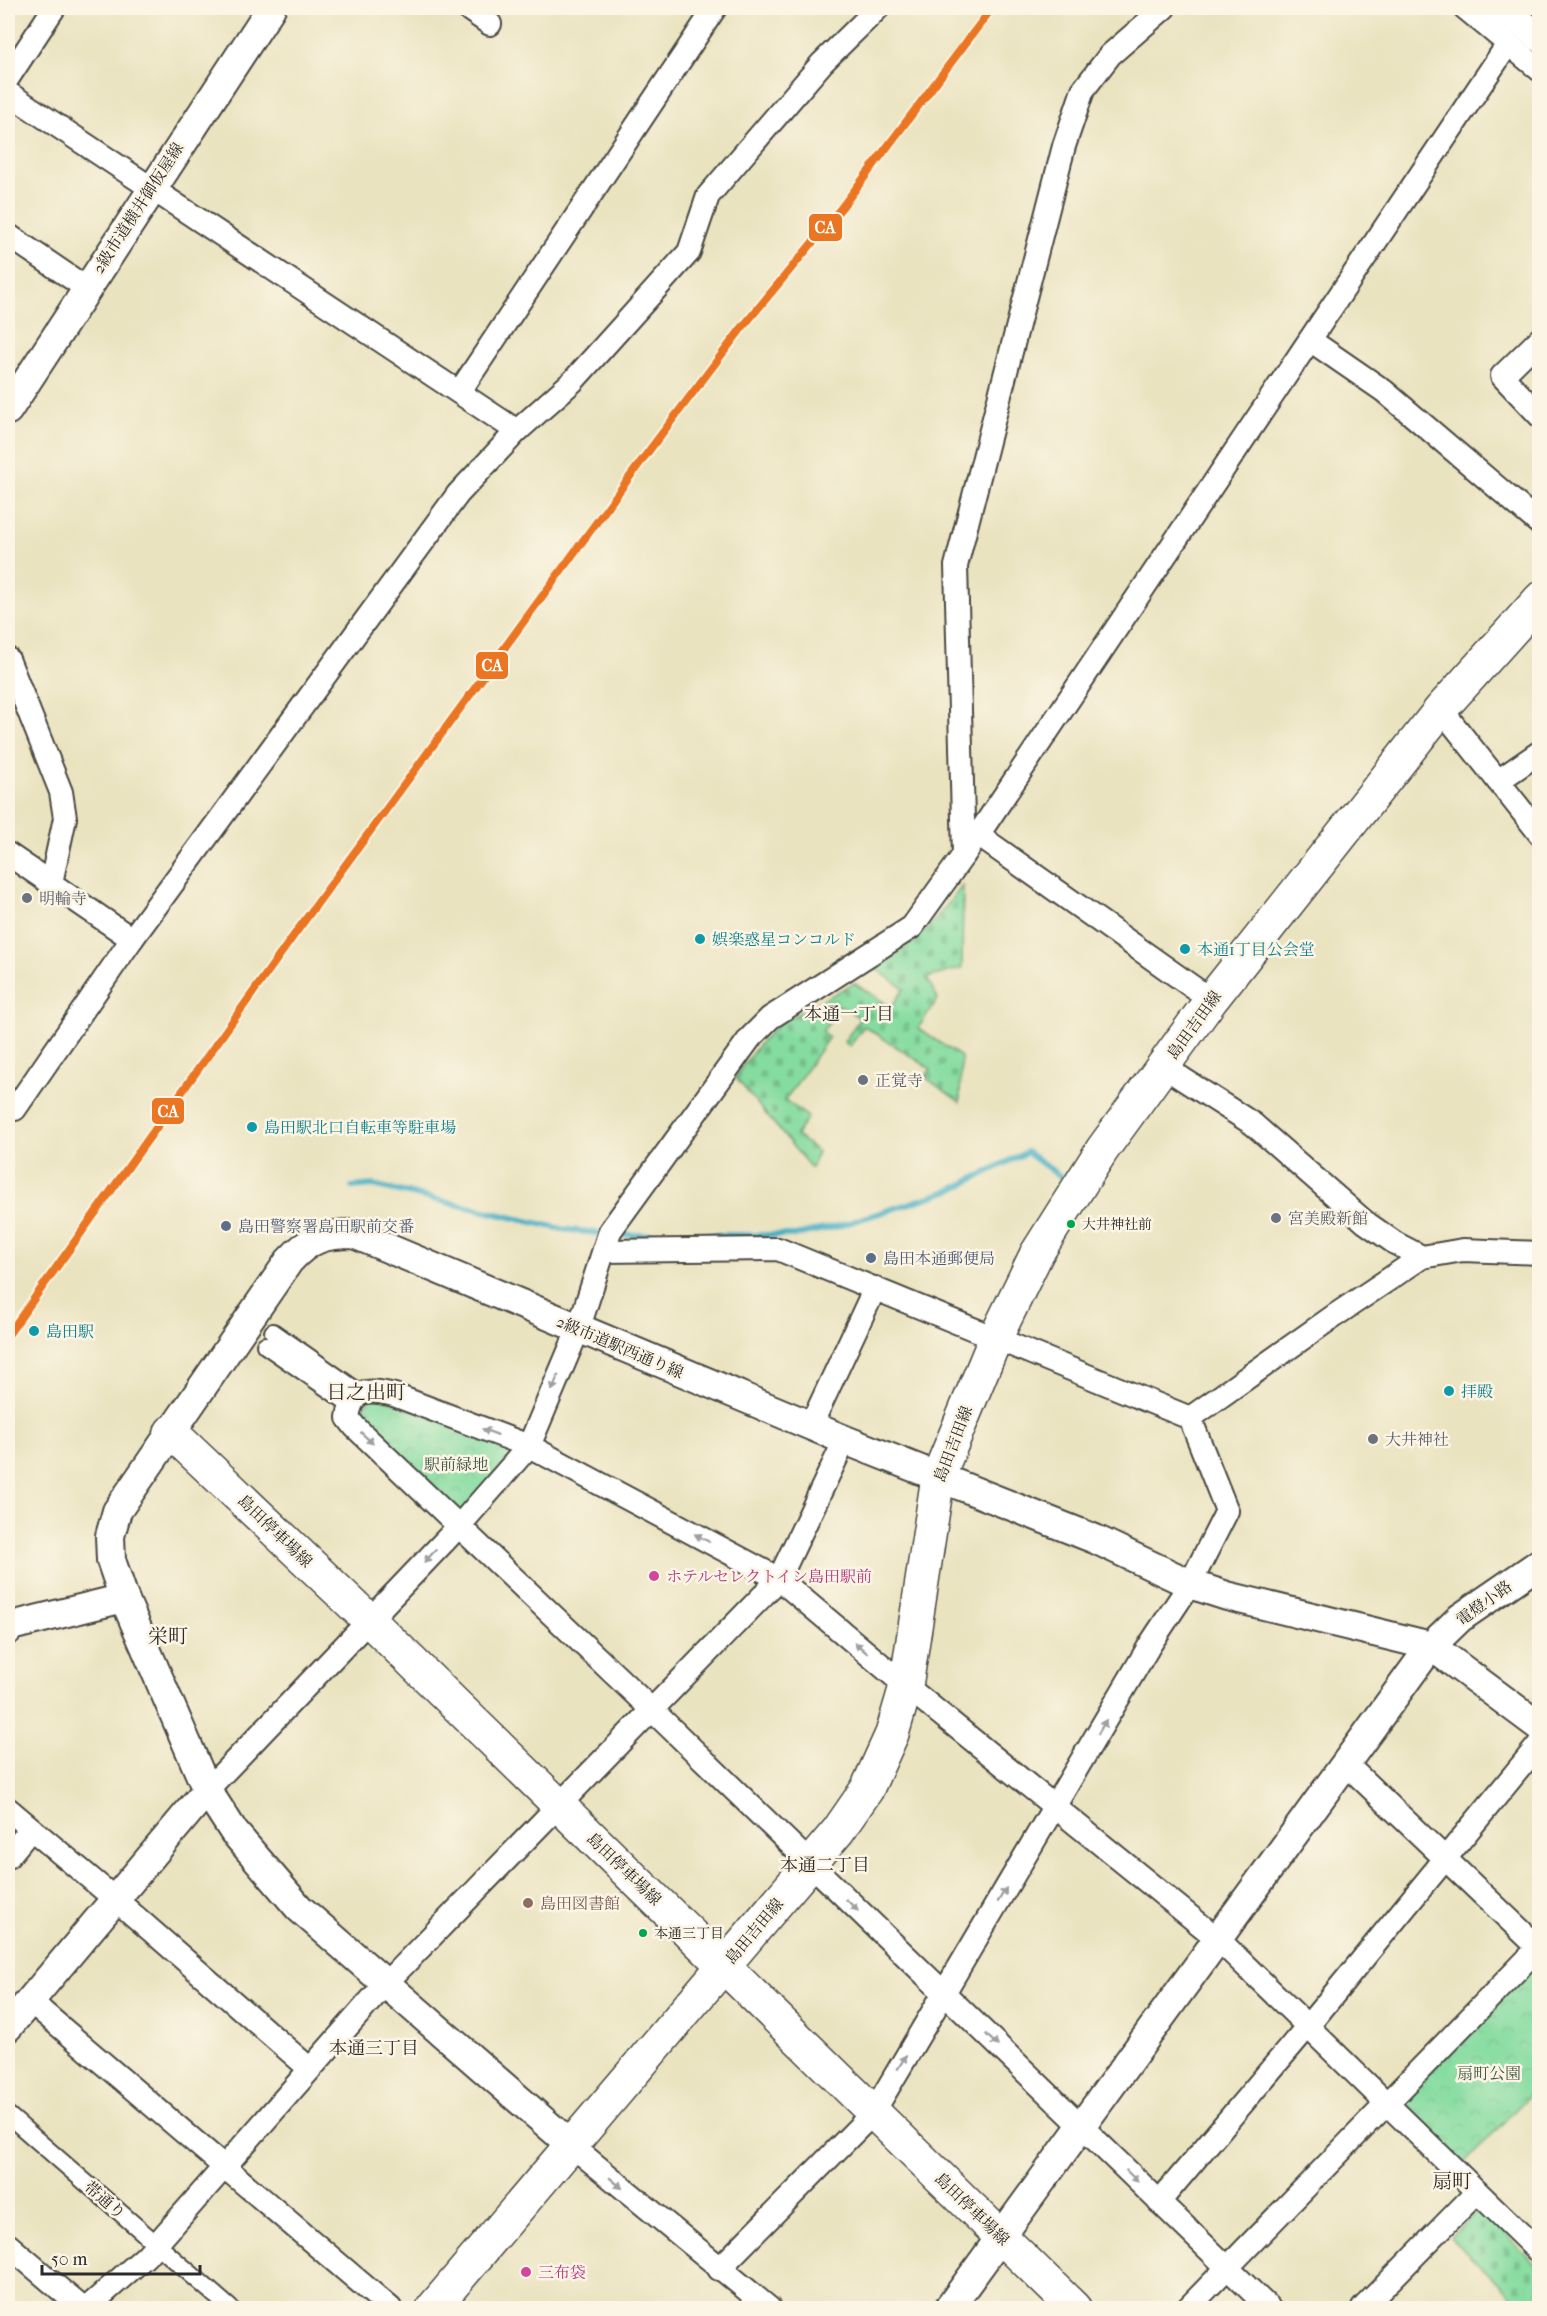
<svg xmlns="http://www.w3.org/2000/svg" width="1547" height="2316" font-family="'IM FELL French Canon','Noto Serif JP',serif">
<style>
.cemetery{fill:url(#cemetery-stones);stroke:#588466;stroke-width:1.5}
.park{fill:url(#park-crowns);stroke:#588466;stroke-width:1.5}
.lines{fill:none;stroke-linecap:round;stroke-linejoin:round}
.stream{stroke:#45afc4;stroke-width:6}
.pedestrian-casing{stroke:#484741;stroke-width:20}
.minor-casing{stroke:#484741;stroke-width:26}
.tertiary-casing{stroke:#484741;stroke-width:32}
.primary-casing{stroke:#484741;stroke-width:36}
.pedestrian{stroke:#fff;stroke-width:16}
.minor{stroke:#fff;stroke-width:22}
.tertiary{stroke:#fff;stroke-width:28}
.primary{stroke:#fff;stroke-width:33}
.rail-1-casing{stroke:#fcf5e5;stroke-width:12}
.rail-1{stroke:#ea7522;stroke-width:8}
.oneway{fill:#a0a0a0}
.worship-dot{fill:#6b7280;stroke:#fcf5e5;stroke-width:2}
.culture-dot{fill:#0f9aa8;stroke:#fcf5e5;stroke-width:2}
.bus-dot{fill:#00a651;stroke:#fcf5e5;stroke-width:2}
.service-dot{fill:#5c6f8a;stroke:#fcf5e5;stroke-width:2}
.hotel-dot{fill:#d1479c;stroke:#fcf5e5;stroke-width:2}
.education-dot{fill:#8d6e63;stroke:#fcf5e5;stroke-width:2}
.labels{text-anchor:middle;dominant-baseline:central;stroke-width:5;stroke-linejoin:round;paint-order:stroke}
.bus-label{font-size:14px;fill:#2b2b2b;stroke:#fcf5e5;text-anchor:start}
.street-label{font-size:16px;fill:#2b2b2b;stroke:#fcf5e5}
.worship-label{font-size:16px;fill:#5b616d;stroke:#fcf5e5;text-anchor:start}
.culture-label{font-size:16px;fill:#0d838f;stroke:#fcf5e5;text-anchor:start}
.service-label{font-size:16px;fill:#4e5e75;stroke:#fcf5e5;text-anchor:start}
.park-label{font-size:16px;fill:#425748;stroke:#fcf5e5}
.hotel-label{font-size:16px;fill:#b23c85;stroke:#fcf5e5;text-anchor:start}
.education-label{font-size:16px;fill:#785e54;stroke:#fcf5e5;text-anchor:start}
.neighbourhood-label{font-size:18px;fill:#2b2b2b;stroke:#fcf5e5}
.quarter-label{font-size:20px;fill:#2b2b2b;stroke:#fcf5e5}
.line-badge{stroke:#fcf5e5;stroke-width:2}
.badge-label{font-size:16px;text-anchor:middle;font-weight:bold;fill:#fff}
</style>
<defs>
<pattern id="cemetery-stones" width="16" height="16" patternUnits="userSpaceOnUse" patternTransform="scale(1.5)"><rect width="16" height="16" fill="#85dca0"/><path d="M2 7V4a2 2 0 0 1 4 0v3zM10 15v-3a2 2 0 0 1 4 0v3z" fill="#73bd8a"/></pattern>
<pattern id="park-crowns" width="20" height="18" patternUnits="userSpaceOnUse" patternTransform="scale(1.5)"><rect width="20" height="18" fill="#85dca0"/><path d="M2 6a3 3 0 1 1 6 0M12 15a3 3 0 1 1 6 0" fill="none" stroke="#73bd8a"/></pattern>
</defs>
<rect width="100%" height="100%" fill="#fcf5e5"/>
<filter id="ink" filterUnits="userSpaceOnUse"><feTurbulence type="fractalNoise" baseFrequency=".0167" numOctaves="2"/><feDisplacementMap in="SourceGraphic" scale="12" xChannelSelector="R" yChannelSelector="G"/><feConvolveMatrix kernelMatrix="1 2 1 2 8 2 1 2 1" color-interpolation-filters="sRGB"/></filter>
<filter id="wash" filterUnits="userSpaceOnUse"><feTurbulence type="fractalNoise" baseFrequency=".008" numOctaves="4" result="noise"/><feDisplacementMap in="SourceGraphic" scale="24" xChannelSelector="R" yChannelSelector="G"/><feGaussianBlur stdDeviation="1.35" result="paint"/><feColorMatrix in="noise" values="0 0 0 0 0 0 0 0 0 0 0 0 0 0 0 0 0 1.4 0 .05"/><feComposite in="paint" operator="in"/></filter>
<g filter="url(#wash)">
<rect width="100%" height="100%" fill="#eae3c0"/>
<g class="cemetery">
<path d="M 963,885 L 962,968 L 927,978 L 938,999 L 918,1028 L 961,1057 L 960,1102 L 925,1077 L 931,1069 L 864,1026 L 850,1046 L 844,1042 L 860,1018 L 840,1005 L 822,1032 L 829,1037 L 785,1100 L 808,1117 L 796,1135 L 818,1152 L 811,1168 L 735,1077 L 760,1043 L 780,1023 L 854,983 L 891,1007 L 904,989 L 875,968 C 918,944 933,923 963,885 Z"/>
<path d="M 1477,2211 L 1483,2211 L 1539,2268 L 1539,2308 L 1526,2308 L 1450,2238 Z"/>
</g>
<g class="park">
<path d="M 374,1395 L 506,1443 L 512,1459 L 465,1514 L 454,1512 L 360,1421 L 359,1410 Z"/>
<path d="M 1539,1965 L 1539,2085 L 1463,2165 L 1404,2109 L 1404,2098 L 1531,1967 Z"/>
</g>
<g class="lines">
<g class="stream">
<path d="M 352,1187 L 373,1185 L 562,1229 L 604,1234"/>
<path d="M 615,1235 L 795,1235 L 839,1226 L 951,1190 L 1027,1152 L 1061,1177"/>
</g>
</g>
</g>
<g filter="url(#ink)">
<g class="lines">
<g class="pedestrian-casing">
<g id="pedestrian">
<path d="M 273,1332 L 360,1393"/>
<path d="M 265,1345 L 350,1404"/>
<path d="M 8,2115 L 230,2308"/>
</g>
</g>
<g class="minor-casing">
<g id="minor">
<path d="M 467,8 L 490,24"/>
<path d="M 1465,8 L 1540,70"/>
<path d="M 8,78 L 54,8"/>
<path d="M 8,93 L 517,431"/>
<path d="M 8,235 L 86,288"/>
<path d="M 1540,339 L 1502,376 L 1540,416"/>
<path d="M 1310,340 L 1384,391 L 1540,524"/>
<path d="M 460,391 L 715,8"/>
<path d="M 8,659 L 61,792 L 65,818 L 51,883"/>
<path d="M 1441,709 L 1540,834"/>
<path d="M 1498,781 L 1540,752"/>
<path d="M 978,835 L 1211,1000"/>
<path d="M 8,854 L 132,939"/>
<path d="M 964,855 L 956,566 L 1064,146 L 1083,90 L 1110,55 L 1164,8"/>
<path d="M 1164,1067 L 1253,1124 L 1365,1222 L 1395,1243 L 1422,1257 L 1463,1250 L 1540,1253"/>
<path d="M 15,1109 L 132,939 L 458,494 L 517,431 L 573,381 L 689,252 L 708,196 L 822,63 L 878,8"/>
<path d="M 604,1251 L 778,1249 L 1190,1418 L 1227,1511 L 1190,1584 L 1151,1643 L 873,2113 L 719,2269"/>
<path d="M 1190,1418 L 1334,1316 L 1422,1257"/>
<path d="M 811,1425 L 875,1288"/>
<path d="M 1346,1764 L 1540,1949"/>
<path d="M 207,1790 L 460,1525 L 529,1446 L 578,1330 L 610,1231 L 750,1038 L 770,1018 L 912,927 L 978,835 L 1508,44"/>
<path d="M 8,1809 L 115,1899 L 310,2069"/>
<path d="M 8,1857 L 31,1829"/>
<path d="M 30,2001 L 390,2308"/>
<path d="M 571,2145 L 769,2308"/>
<path d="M 1159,2202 L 1307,2027 L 1540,1743"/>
<path d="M 8,2245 L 82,2308"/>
<path d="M 87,2308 L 146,2256 L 385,1984 L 779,1579 L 845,1440"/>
<path d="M 1188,2308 L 1540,1946"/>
<path d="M 1269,2308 L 651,1709 L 355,1427 L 348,1418 C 352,1387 369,1389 394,1395 L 529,1446 L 779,1579 L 906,1686 L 1219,1940 L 1540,2253"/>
<path d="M 1363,2308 L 1476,2193"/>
</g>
</g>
<g class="tertiary-casing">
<g id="tertiary">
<path d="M 1503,8 L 1540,38"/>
<path d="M 8,410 L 271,8"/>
<path d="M 8,1630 L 11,1626 L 124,1598"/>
<path d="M 8,2027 L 207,1790"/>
<path d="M 571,2145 L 299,1908 L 234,1832 L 207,1790 L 124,1598 L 111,1560 L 110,1536 L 117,1511 L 289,1261 C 310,1238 324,1234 354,1234 L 845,1440 L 1095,1539 L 1190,1584 L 1227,1596 L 1431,1646 L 1540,1727"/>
<path d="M 949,2308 L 1431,1646 L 1460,1618 L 1540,1563"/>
</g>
</g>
<g class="primary-casing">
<g id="primary">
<path d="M 171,1432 L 368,1619 L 1074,2308"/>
<path d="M 433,2308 L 838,1831 L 867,1789 L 892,1734 L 906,1686 L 938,1477 L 996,1337 L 1037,1253 L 1102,1150 L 1211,1000 L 1441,709 L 1540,599"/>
</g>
</g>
<use href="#pedestrian" class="pedestrian"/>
<use href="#minor" class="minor"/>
<use href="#tertiary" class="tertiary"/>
<use href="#primary" class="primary"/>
<g class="rail-1-casing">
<path id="rail-1" d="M 8,1335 L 297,931 L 648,452 L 741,329 L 842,207 L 992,8"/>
</g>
<use href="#rail-1" class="rail-1"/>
</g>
<defs><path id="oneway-solid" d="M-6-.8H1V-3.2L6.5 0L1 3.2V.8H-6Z" transform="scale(1.5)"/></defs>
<g class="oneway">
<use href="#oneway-solid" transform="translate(555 1383) rotate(113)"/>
<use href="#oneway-solid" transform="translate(490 1432) rotate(-159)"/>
<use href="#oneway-solid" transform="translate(367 1438) rotate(43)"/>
<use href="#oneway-solid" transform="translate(702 1538) rotate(-152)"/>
<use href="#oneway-solid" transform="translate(430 1556) rotate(134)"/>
<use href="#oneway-solid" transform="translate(861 1648) rotate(-140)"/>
<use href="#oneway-solid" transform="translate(1102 1727) rotate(-60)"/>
<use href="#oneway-solid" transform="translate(1002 1895) rotate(-59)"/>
<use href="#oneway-solid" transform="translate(852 1905) rotate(44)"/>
<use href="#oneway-solid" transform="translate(992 2040) rotate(44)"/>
<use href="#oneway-solid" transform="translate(902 2062) rotate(-59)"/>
<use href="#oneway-solid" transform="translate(1132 2176) rotate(44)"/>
<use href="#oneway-solid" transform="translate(616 2183) rotate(40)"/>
</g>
</g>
<g class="worship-dot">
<circle cx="27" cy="898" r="6"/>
<circle cx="863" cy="1080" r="6"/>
<circle cx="1276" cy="1218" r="6"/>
<circle cx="1373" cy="1439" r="6"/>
</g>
<g class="culture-dot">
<circle cx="700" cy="939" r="6"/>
<circle cx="1185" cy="949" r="6"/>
<circle cx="252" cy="1127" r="6"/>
<circle cx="34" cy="1331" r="6"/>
<circle cx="1449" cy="1391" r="6"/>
</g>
<g class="bus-dot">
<circle cx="1071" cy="1224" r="5"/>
<circle cx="643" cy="1933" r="5"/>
</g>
<g class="service-dot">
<circle cx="226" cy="1226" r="6"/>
<circle cx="871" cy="1258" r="6"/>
</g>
<g class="hotel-dot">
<circle cx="654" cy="1576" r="6"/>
<circle cx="526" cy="2272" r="6"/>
</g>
<circle class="education-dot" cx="528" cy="1903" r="6"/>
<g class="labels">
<g class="bus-label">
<text x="1082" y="1224">大井神社前</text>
<text x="654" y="1933">本通三丁目</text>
</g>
<g class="street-label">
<text transform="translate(138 208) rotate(-57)">2級市道横井御仮屋線</text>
<text transform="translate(1194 1025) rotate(-54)">島田吉田線</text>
<text transform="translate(620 1347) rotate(23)">2級市道駅西通り線</text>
<text transform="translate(953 1444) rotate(-69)">島田吉田線</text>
<text transform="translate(275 1531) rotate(44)">島田停車場線</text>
<text transform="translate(1484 1603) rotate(-36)">電燈小路</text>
<text transform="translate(624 1869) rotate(44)">島田停車場線</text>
<text transform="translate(754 1931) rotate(-50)">島田吉田線</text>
<text transform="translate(105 2200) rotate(41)">帯通り</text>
<text transform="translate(972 2209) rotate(44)">島田停車場線</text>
</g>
<g class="worship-label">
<text x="39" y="898">明輪寺</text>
<text x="875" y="1080">正覚寺</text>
<text x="1288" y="1218">宮美殿新館</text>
<text x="1385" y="1439">大井神社</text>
</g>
<g class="culture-label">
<text x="712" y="939">娯楽惑星コンコルド</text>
<text x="1197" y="949">本通1丁目公会堂</text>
<text x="264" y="1127">島田駅北口自転車等駐車場</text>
<text x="46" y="1331">島田駅</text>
<text x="1461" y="1391">拝殿</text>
</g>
<g class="service-label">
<text x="238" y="1226">島田警察署島田駅前交番</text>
<text x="883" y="1258">島田本通郵便局</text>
</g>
<g class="park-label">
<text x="456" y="1464">駅前緑地</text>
<text x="1489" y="2073">扇町公園</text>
</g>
<g class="hotel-label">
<text x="666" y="1576">ホテルセレクトイン島田駅前</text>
<text x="538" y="2272">三布袋</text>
</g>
<g class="education-label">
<text x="540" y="1903">島田図書館</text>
</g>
<g class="neighbourhood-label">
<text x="849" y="1014">本通一丁目</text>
<text x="825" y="1865">本通二丁目</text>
<text x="374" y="2048">本通三丁目</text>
</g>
<g class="quarter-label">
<text x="366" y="1392">日之出町</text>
<text x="168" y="1636">栄町</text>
<text x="1452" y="2181">扇町</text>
</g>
</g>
<g class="line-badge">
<rect x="808" y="213" width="35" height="29" rx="6" fill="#ea7522"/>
<rect x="475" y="651" width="34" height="29" rx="6" fill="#ea7522"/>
<rect x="151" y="1097" width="34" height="28" rx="6" fill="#ea7522"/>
</g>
<g class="badge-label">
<text x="825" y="233">CA</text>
<text x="492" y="671">CA</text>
<text x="168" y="1117">CA</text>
</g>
<rect width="1547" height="2316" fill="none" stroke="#fcf5e5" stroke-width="30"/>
<path d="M42 2265v9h158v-9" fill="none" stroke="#2b2b2b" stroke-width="3"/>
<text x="51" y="2265" font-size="18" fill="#2b2b2b" stroke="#fcf5e5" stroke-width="4.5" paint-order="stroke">50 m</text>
</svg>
